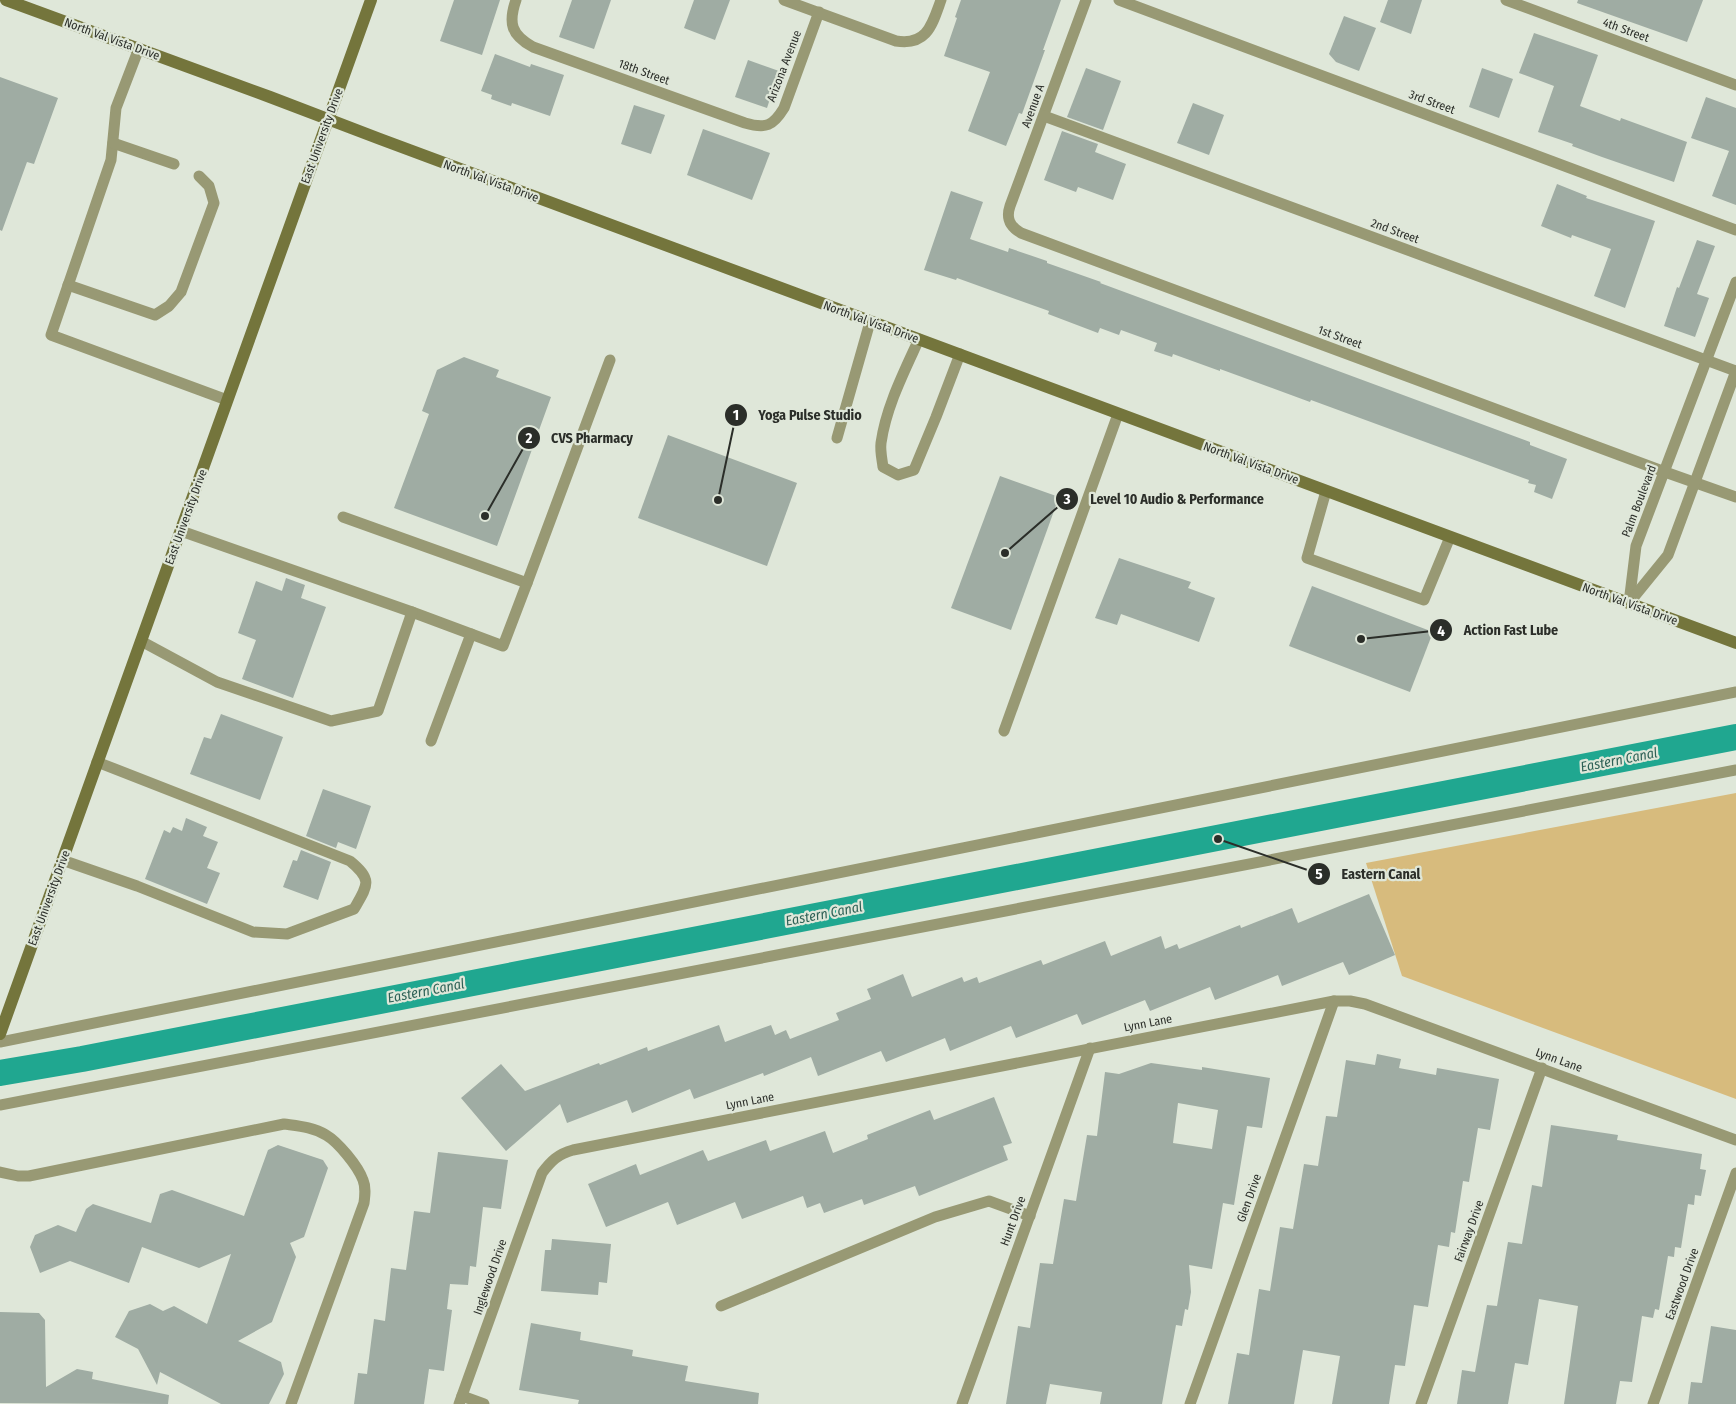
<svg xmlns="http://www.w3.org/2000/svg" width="1736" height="1404" font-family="'Fira Sans Condensed',sans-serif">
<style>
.green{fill:#d7bb7d}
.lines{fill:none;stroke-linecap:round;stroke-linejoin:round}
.canal{stroke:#20a790;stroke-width:26}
.building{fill:#9faca3;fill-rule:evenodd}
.lane{stroke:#989974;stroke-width:11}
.secondary{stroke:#74753c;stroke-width:12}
.labels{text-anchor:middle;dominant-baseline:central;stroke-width:4.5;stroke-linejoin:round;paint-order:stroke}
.street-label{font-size:12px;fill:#2b2e29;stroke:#dfe7d9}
.water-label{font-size:14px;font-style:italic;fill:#2e6156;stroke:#dfe7d9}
.leader{fill:none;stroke:#2b2e29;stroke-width:2}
.callout-dot{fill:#2b2e29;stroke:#dfe7d9;stroke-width:2}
.mark-label{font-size:15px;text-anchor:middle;font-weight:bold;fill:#fff}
.callout-label{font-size:14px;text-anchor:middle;font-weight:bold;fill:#2b2e29;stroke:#dfe7d9;stroke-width:4.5;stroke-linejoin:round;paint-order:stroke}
</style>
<rect width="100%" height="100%" fill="#dfe7d9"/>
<path class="green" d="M 1736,793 L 1736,1099 L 1402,976 L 1366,863 Z"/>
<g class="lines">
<path class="canal" d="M 0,1073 L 82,1059 L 1736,737"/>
</g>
<g class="building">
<path d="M 454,0 L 500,0 L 482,55 L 440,41 Z"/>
<path d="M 572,0 L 611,0 L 594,49 L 559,37 Z"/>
<path d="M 694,0 L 730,0 L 715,40 L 684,28 Z"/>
<path d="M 961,0 L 1061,0 L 1043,50 L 1045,50 L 1022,114 L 1019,113 L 1006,146 L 968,131 L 990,72 L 944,56 L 957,18 L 955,17 Z"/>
<path d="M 1388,0 L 1422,0 L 1411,34 L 1380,22 Z"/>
<path d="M 1578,0 L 1703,0 L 1687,42 L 1577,3 Z"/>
<path d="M 1344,16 L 1376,28 L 1359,71 L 1336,62 L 1329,54 Z"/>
<path d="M 1534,33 L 1598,55 L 1580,106 L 1620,121 L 1621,118 L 1687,142 L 1674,182 L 1602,157 L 1572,146 L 1573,144 L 1538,132 L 1554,86 L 1519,73 Z"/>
<path d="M 495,54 L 530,67 L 531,64 L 564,75 L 550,116 L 512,103 L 511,106 L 491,99 L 492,95 L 481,91 Z"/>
<path d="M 748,60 L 779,71 L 767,108 L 735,97 Z"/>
<path d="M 1086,68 L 1121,81 L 1103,130 L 1067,117 Z"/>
<path d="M 1482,68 L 1513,79 L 1499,118 L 1469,107 Z"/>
<path d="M 0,77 L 58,98 L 34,164 L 27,162 L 2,231 L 0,230 Z"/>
<path d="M 1706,97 L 1736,108 L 1736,205 L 1712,196 L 1729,151 L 1691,138 Z"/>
<path d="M 1193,103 L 1224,115 L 1209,155 L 1177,143 Z"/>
<path d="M 634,105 L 665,115 L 651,154 L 621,144 Z"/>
<path d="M 703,129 L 770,153 L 752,200 L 687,175 Z"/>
<path d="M 1062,131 L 1098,144 L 1095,152 L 1126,164 L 1113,200 L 1078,187 L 1076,192 L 1044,180 Z"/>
<path d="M 1557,184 L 1587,196 L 1586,198 L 1655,221 L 1625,308 L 1594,296 L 1611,249 L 1572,235 L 1571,238 L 1541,226 Z"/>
<path d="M 951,191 L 983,202 L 970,239 L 1008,252 L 1009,248 L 1047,261 L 1047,263 L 1101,282 L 1100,283 L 1503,432 L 1530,442 L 1530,445 L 1567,459 L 1552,499 L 1534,492 L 1536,485 L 1528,483 L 1529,480 L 1311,400 L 1310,402 L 1220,369 L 1220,371 L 1173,354 L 1172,357 L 1154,351 L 1157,343 L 1121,330 L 1119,335 L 1100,328 L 1098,333 L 1048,314 L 1049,311 L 957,278 L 956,280 L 924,270 Z"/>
<path d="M 1697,240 L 1715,246 L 1697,294 L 1709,298 L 1695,337 L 1664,326 L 1677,287 L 1679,288 Z"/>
<path d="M 464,357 L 499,370 L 496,377 L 551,397 L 497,546 L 394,508 L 429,414 L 422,411 L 437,370 Z"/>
<path d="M 668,435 L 797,483 L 767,566 L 638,518 Z"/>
<path d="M 1000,476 L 1059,497 L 1011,630 L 951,608 Z"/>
<path d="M 1119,558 L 1191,582 L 1188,588 L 1215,598 L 1199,642 L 1121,614 L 1117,625 L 1095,618 Z"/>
<path d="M 286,578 L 305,585 L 301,598 L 326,607 L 293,698 L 242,679 L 256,640 L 238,633 L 256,581 L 282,591 Z"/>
<path d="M 1312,586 L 1433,632 L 1410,692 L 1289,646 Z"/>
<path d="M 221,714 L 283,737 L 260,800 L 190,774 L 204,737 L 211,739 Z"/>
<path d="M 323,789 L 371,806 L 356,849 L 338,842 L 336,848 L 306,836 Z"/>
<path d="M 186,818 L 207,827 L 203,836 L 218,842 L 207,868 L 220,873 L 207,904 L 145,879 L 164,830 L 170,833 L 173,827 L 182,831 Z"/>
<path d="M 301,850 L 331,862 L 318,900 L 283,887 L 293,860 L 297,861 Z"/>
<path d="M 1369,894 L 1395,955 L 1349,975 L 1343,962 L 1282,986 L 1278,975 L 1215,1000 L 1210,987 L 1150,1011 L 1145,1000 L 1082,1025 L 1077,1014 L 1016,1038 L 1011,1026 L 950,1051 L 945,1038 L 886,1062 L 881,1051 L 818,1076 L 811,1057 L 764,1076 L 763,1073 L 694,1099 L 690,1089 L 632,1113 L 627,1100 L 567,1123 L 560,1104 L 506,1151 L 461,1098 L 501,1064 L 525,1091 L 599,1063 L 600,1065 L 647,1047 L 648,1051 L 719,1025 L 725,1042 L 771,1025 L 775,1035 L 786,1030 L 790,1039 L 839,1020 L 836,1013 L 871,999 L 867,989 L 903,974 L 912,997 L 962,977 L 964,982 L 977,977 L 979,983 L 1041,960 L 1043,965 L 1105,941 L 1111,956 L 1161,936 L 1165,949 L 1177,944 L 1179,949 L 1240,925 L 1241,928 L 1292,908 L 1298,923 Z"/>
<path d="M 1377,1054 L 1401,1059 L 1399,1068 L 1436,1075 L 1437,1068 L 1499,1079 L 1490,1130 L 1478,1128 L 1469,1182 L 1463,1181 L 1455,1233 L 1451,1232 L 1449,1247 L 1438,1245 L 1428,1307 L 1414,1305 L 1405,1366 L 1395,1365 L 1389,1404 L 1332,1404 L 1340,1356 L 1303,1350 L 1294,1404 L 1228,1404 L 1237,1353 L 1249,1355 L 1259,1289 L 1270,1291 L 1280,1227 L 1293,1229 L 1304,1164 L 1318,1166 L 1326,1116 L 1337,1117 L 1346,1060 L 1375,1065 Z"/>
<path d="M 1151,1063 L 1202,1070 L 1202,1067 L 1270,1078 L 1262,1128 L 1247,1126 L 1234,1205 L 1223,1203 L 1212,1269 L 1189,1265 L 1191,1292 L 1188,1310 L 1185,1309 L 1182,1326 L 1176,1325 L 1162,1404 L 1100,1404 L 1102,1392 L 1050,1384 L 1046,1404 L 1006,1404 L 1018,1326 L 1030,1328 L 1040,1263 L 1053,1264 L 1064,1199 L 1076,1201 L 1087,1135 L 1097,1136 L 1105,1072 L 1119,1074 ZM 1178,1103 L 1218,1110 L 1212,1149 L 1173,1143 Z"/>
<path d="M 994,1097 L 1012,1143 L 1003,1146 L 1008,1160 L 919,1196 L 915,1186 L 864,1205 L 862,1199 L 824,1213 L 820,1203 L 807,1208 L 803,1196 L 742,1219 L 735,1202 L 677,1225 L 668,1202 L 606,1227 L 588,1184 L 636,1164 L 640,1175 L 703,1150 L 708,1161 L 766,1140 L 770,1151 L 825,1131 L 833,1153 L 868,1139 L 867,1135 L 930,1110 L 934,1120 Z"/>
<path d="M 1551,1125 L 1618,1135 L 1617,1140 L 1702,1154 L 1700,1169 L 1706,1170 L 1701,1196 L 1695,1195 L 1694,1205 L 1688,1204 L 1681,1248 L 1675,1247 L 1674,1257 L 1668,1256 L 1659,1310 L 1655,1309 L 1653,1318 L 1642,1316 L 1632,1382 L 1620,1381 L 1616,1404 L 1564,1404 L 1578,1306 L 1539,1299 L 1528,1365 L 1515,1363 L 1508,1404 L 1457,1404 L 1462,1370 L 1475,1372 L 1487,1305 L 1497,1306 L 1508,1242 L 1522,1244 L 1532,1185 L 1542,1187 Z"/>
<path d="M 278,1145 L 323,1160 L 328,1168 L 304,1237 L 290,1243 L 296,1257 L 272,1322 L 238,1341 L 281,1362 L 284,1374 L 269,1404 L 221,1404 L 160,1372 L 157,1385 L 138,1349 L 115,1337 L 129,1311 L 150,1304 L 163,1311 L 174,1306 L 207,1324 L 231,1254 L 199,1268 L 142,1247 L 129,1283 L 70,1261 L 40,1273 L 30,1247 L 35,1235 L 58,1225 L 76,1232 L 86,1209 L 93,1204 L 151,1223 L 160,1194 L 172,1190 L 244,1216 L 268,1150 Z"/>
<path d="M 438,1152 L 508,1160 L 501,1209 L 483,1207 L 476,1267 L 470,1266 L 468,1285 L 450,1284 L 447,1309 L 452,1310 L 444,1371 L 429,1369 L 424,1404 L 354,1404 L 358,1373 L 367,1374 L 374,1319 L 385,1321 L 391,1268 L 406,1270 L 414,1211 L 430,1213 Z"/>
<path d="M 552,1239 L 611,1244 L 607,1283 L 599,1282 L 598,1295 L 541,1291 L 545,1250 L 551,1250 Z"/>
<path d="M 0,1312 L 39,1313 L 45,1320 L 46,1387 L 77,1369 L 93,1372 L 92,1379 L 169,1395 L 168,1404 L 0,1403 Z"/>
<path d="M 531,1323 L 581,1332 L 580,1340 L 633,1350 L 632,1356 L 688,1366 L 685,1381 L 759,1393 L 758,1404 L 578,1404 L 579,1400 L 519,1390 Z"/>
<path d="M 1711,1326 L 1736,1330 L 1736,1404 L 1688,1404 L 1691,1382 L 1702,1383 Z"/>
</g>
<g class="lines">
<g class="lane">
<path d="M 516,0 C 508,23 511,35 533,47 L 745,123 C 766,129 773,126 784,108 L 819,12"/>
<path d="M 784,0 L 896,41 C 927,46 932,25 941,0"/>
<path d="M 1086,0 L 1010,206 C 1006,218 1009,226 1021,233 L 1665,472 L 1736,497"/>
<path d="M 1119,0 L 1736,230"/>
<path d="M 1506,0 L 1736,85"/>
<path d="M 139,48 L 116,108 L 111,160 L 51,335 L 227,400"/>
<path d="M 1044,116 L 1736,371"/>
<path d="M 113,143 L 174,164"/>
<path d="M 68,285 L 155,315 L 169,306 L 181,292 L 214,203 L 209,186 L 199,176"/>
<path d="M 919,339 C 904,372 886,407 881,443 C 880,451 882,459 883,467 L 898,475 L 914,470 L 936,417 L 960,354"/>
<path d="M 837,438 L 870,322"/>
<path d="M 1326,491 L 1307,558 L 1424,600 L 1450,537"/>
<path d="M 343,517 L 527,583 L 610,360"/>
<path d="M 1629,603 L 1636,546 L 1736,282"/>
<path d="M 1629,603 L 1668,555 L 1736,371"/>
<path d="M 412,612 L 471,634 L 431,741"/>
<path d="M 471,634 L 503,646 L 527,583"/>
<path d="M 141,641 L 217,682 L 331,721 L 378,711 L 412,612 L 181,531"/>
<path d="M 1004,731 L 1118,414"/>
<path d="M 62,860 L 137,886 L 253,932 L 287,934 L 354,909 C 368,885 373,880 350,861 L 97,762"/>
<path d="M 0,1042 L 1736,692"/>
<path d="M 0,1105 L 1736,770"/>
<path d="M 0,1172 L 18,1176 L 29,1176 L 284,1124 C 298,1126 313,1127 326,1135 C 338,1142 358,1166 363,1180 C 366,1187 365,1195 364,1203 L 291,1404"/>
<path d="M 721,1306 L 935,1217 L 989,1201 L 1030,1216"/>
<path d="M 462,1396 L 484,1404"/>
<path d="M 459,1404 L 542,1173 C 551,1161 558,1154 573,1150 L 1334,1001 L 1350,1001 L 1365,1004 L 1736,1140"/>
<path d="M 962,1404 L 1090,1048"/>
<path d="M 1190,1404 L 1334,1001"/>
<path d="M 1421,1404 L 1542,1068"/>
<path d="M 1653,1404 L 1736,1173"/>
</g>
<g class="secondary">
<path d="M 6,0 L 270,97 L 380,139 L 1736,643"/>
<path d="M 0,1034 L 371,0"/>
</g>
</g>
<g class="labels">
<g class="street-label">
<text transform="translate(1626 30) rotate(20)">4th Street</text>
<text transform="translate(112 39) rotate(20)">North Val Vista Drive</text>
<text transform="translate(784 66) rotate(-69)">Arizona Avenue</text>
<text transform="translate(644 72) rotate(20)">18th Street</text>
<text transform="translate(1432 102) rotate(20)">3rd Street</text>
<text transform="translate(1033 106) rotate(-70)">Avenue A</text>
<text transform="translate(322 136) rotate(-70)">East University Drive</text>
<text transform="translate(491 181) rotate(20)">North Val Vista Drive</text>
<text transform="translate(1395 231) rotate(20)">2nd Street</text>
<text transform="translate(871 322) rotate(20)">North Val Vista Drive</text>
<text transform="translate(1340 337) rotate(20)">1st Street</text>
<text transform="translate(1251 463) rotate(20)">North Val Vista Drive</text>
<text transform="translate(1639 501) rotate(-69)">Palm Boulevard</text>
<text transform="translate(186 517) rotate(-70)">East University Drive</text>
<text transform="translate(1630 604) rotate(20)">North Val Vista Drive</text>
<text transform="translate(49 898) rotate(-70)">East University Drive</text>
<text transform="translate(1148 1023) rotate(-11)">Lynn Lane</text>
<text transform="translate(1559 1060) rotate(20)">Lynn Lane</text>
<text transform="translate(750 1101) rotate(-11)">Lynn Lane</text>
<text transform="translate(1249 1198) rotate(-70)">Glen Drive</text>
<text transform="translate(1013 1221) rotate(-70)">Hunt Drive</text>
<text transform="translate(1469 1231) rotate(-70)">Fairway Drive</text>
<text transform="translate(490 1277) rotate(-71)">Inglewood Drive</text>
<text transform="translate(1682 1284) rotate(-70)">Eastwood Drive</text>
</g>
<g class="water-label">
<text transform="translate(1619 760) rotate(-11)">Eastern Canal</text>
<text transform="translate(824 914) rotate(-11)">Eastern Canal</text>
<text transform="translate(426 991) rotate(-11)">Eastern Canal</text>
</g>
</g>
<path class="leader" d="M718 500L736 415M485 516L529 438M1005 553L1067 499M1361 639L1441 630M1218 839L1319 874"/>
<g class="callout-dot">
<circle cx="718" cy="500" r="5"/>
<circle cx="485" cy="516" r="5"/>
<circle cx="1005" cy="553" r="5"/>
<circle cx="1361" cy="639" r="5"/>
<circle cx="1218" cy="839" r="5"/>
<circle cx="736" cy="415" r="12"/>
<circle cx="529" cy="438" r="12"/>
<circle cx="1067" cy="499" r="12"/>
<circle cx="1441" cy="630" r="12"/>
<circle cx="1319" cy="874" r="12"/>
</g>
<g class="mark-label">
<text x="736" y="420">1</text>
<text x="529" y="443">2</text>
<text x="1067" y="504">3</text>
<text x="1441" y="636">4</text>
<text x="1319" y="879">5</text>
</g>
<g class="callout-label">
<text x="810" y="420">Yoga Pulse Studio</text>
<text x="592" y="443">CVS Pharmacy</text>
<text x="1177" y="504">Level 10 Audio &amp; Performance</text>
<text x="1511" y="635">Action Fast Lube</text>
<text x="1381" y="879">Eastern Canal</text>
</g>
</svg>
